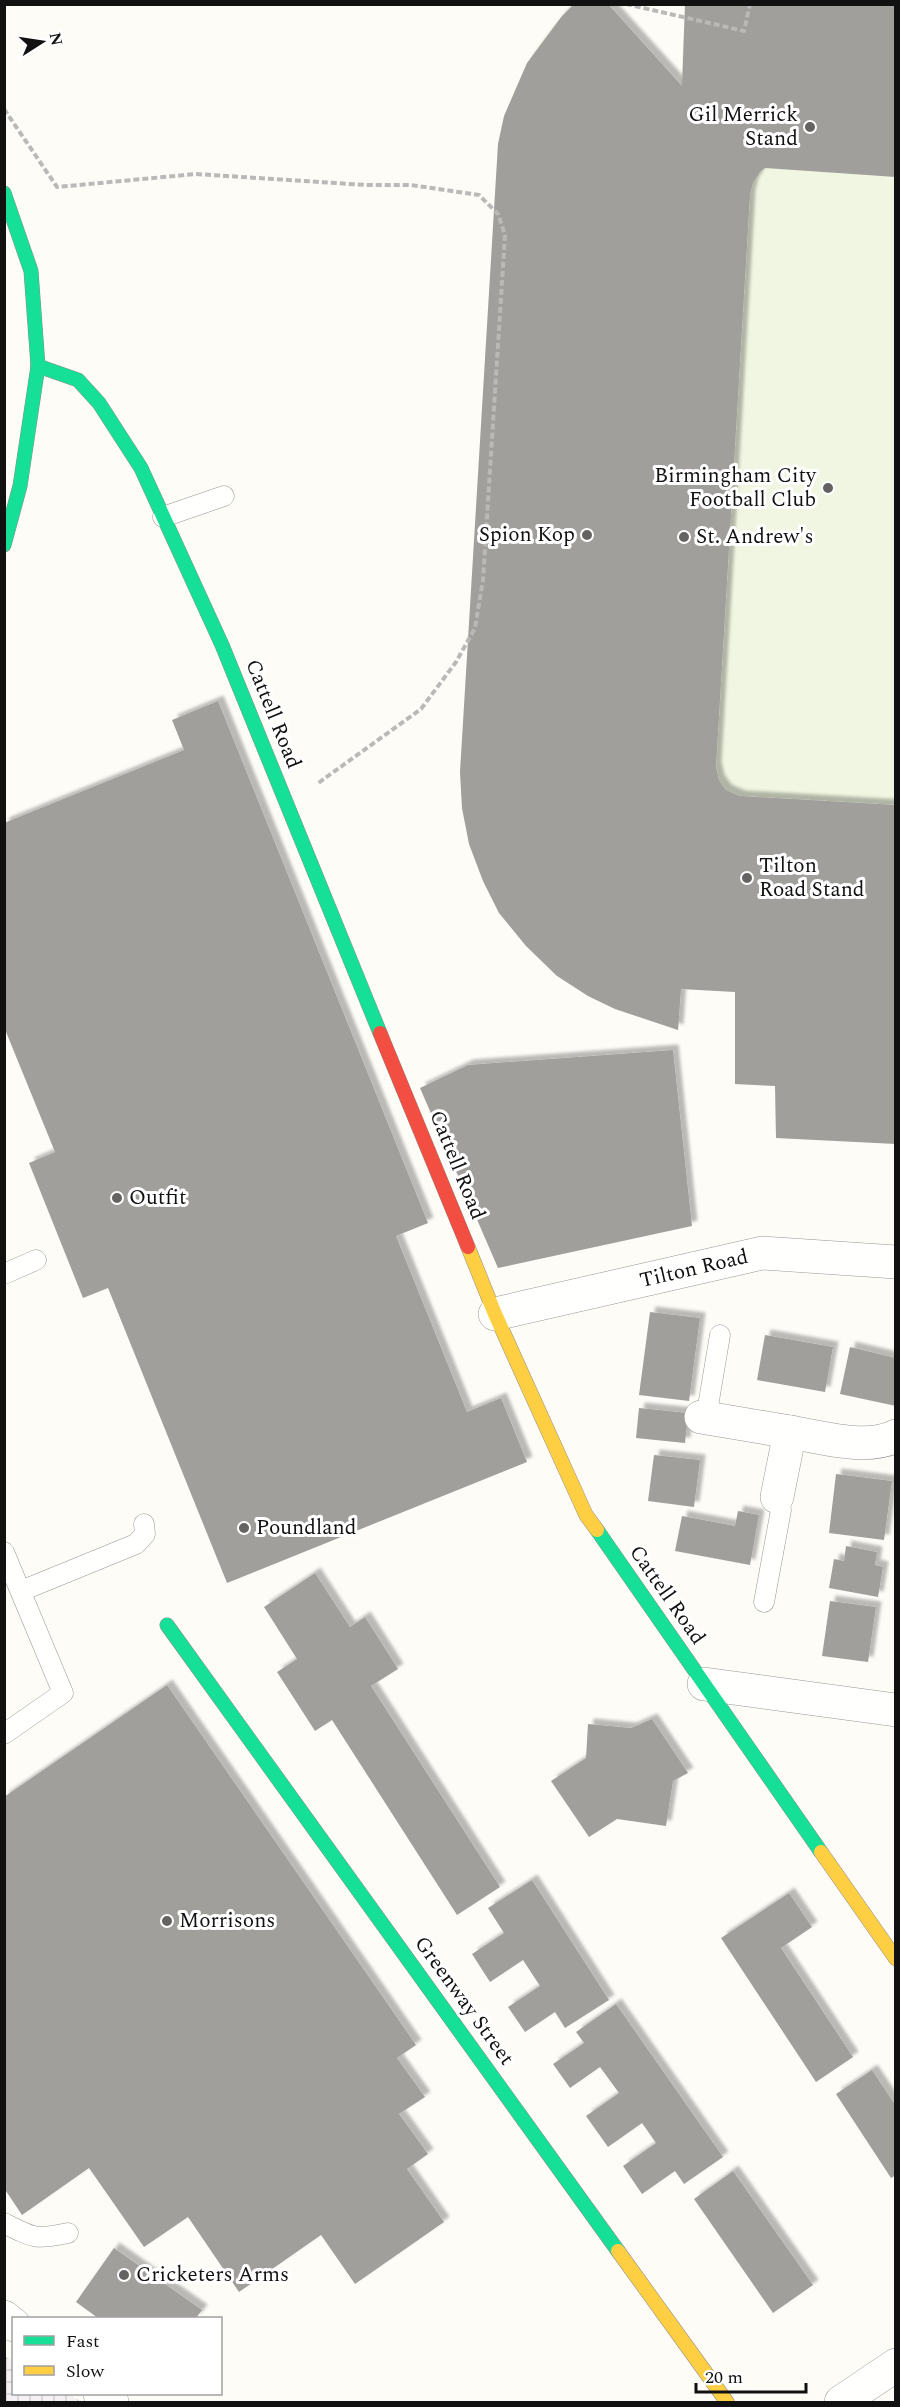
<svg xmlns="http://www.w3.org/2000/svg" width="900" height="2407" font-family="Spectral,serif">
<style>
.industrial{fill:url(#industrial-grid)}
.pitch{fill:#f0f6e1}
.building{fill:#a19f9c;filter:url(#shadow)}
.lines{fill:none;stroke-linecap:round;stroke-linejoin:round}
.lane-casing{stroke:#979795;stroke-width:21}
.street-casing{stroke:#979795;stroke-width:34}
.fast-casing{stroke:#8e8d8b;stroke-width:15}
.slow-casing{stroke:#8e8d8b;stroke-width:15}
.jam-casing{stroke:#8e8d8b;stroke-width:15}
.path{stroke:#b9b9b8;stroke-width:4;stroke-dasharray:6 3;stroke-linecap:butt}
.lane{stroke:#fffffe;stroke-width:20}
.street{stroke:#fffffe;stroke-width:33}
.fast{stroke:#16e098;stroke-width:14}
.slow{stroke:#ffcf43;stroke-width:14}
.jam{stroke:#f24e42;stroke-width:14}
.poi-dot{fill:#646362;stroke:#fff;stroke-width:2}
.labels{text-anchor:middle;dominant-baseline:central;stroke-width:6;stroke-linejoin:round;paint-order:stroke}
.poi-label{font-size:21px;fill:#111;stroke:#fff;text-anchor:start}
.street-label{font-size:21px;fill:#111;stroke:#fff}
</style>
<defs>
<pattern id="industrial-grid" width="8" height="8" patternUnits="userSpaceOnUse" patternTransform="scale(1.5)"><rect width="8" height="8" fill="#f5f0f3"/><path d="M0 4h8M4 0v8" fill="none" stroke="#d1cdcf"/></pattern>
<filter id="shadow"><feDropShadow dx="5.5" dy="-5.5" stdDeviation="1.5" flood-color="#0004"/></filter>
</defs>
<rect width="100%" height="100%" fill="#fdfcf7"/>
<path class="industrial" d="M 5,2356 L 13,2362 L 14,2394 L 67,2394 L 83,2402 L 5,2402 Z"/>
<path class="pitch" d="M 574,5 L 608,5 L 681,85 L 685,5 L 895,5 L 895,1144 L 776,1138 L 775,1086 L 735,1084 L 735,992 L 681,989 L 678,1030 L 615,1009 L 588,996 L 499,913 L 483,881 L 469,844 L 462,808 L 460,772 L 498,144 C 510,91 533,42 574,5 Z"/>
<g class="building">
<path d="M 574,4 L 608,4 L 682,86 L 685,4 L 896,4 L 896,177 L 765,168 L 760,172 L 753,183 L 750,195 L 716,767 L 719,780 L 726,790 L 740,796 L 896,805 L 896,1144 L 776,1138 L 775,1086 L 735,1084 L 735,992 L 681,989 L 678,1030 L 615,1009 L 588,996 L 557,976 L 526,946 L 499,913 L 483,881 L 469,844 L 462,808 L 460,772 L 498,144 L 504,116 L 527,63 L 562,16 Z"/>
<path d="M 218,701 L 428,1223 L 396,1236 L 467,1412 L 501,1398 L 527,1462 L 227,1583 L 108,1288 L 83,1298 L 29,1163 L 55,1152 L 4,1027 L 4,823 L 184,750 L 172,720 Z"/>
<path d="M 673,1050 L 692,1226 L 498,1268 L 420,1088 L 468,1065 Z"/>
<path d="M 650,1312 L 700,1318 L 689,1401 L 639,1395 Z"/>
<path d="M 765,1335 L 833,1347 L 825,1392 L 757,1380 Z"/>
<path d="M 850,1347 L 896,1358 L 896,1406 L 840,1394 Z"/>
<path d="M 639,1408 L 688,1413 L 685,1443 L 636,1438 Z"/>
<path d="M 654,1455 L 700,1460 L 694,1507 L 648,1501 Z"/>
<path d="M 836,1474 L 892,1481 L 884,1540 L 829,1533 Z"/>
<path d="M 738,1511 L 759,1515 L 750,1565 L 675,1551 L 682,1516 L 735,1526 Z"/>
<path d="M 846,1546 L 877,1552 L 875,1565 L 883,1567 L 878,1597 L 829,1588 L 834,1559 L 844,1561 Z"/>
<path d="M 315,1573 L 350,1627 L 365,1617 L 398,1669 L 371,1686 L 500,1887 L 457,1915 L 332,1720 L 315,1731 L 277,1672 L 297,1659 L 264,1607 Z"/>
<path d="M 830,1601 L 876,1607 L 868,1662 L 822,1656 Z"/>
<path d="M 167,1685 L 416,2045 L 397,2058 L 425,2097 L 399,2114 L 428,2154 L 407,2169 L 444,2222 L 355,2284 L 321,2235 L 239,2292 L 188,2217 L 144,2247 L 89,2168 L 22,2215 L 4,2188 L 4,1797 Z"/>
<path d="M 652,1719 L 688,1773 L 673,1781 L 666,1826 L 617,1819 L 589,1837 L 551,1781 L 586,1758 L 588,1724 L 631,1728 Z"/>
<path d="M 532,1880 L 609,2000 L 565,2028 L 555,2012 L 525,2032 L 508,2007 L 540,1986 L 523,1960 L 490,1982 L 472,1954 L 504,1933 L 488,1908 Z"/>
<path d="M 789,1893 L 812,1927 L 781,1948 L 853,2057 L 816,2082 L 721,1938 Z"/>
<path d="M 616,2004 L 723,2157 L 684,2184 L 675,2171 L 642,2194 L 623,2166 L 656,2143 L 642,2123 L 608,2147 L 586,2116 L 619,2093 L 600,2067 L 570,2088 L 553,2064 L 584,2043 L 576,2032 Z"/>
<path d="M 872,2070 L 896,2106 L 896,2175 L 891,2178 L 836,2094 Z"/>
<path d="M 733,2171 L 813,2285 L 773,2313 L 694,2199 Z"/>
<path d="M 114,2248 L 202,2310 L 196,2318 L 98,2318 L 76,2302 Z"/>
</g>
<g class="lines">
<g class="lane-casing">
<g id="lane">
<path d="M 163,517 L 224,496"/>
<path d="M 4,1274 L 36,1260"/>
<path d="M 706,1418 L 720,1335"/>
<path d="M 4,1552 L 63,1693 L 4,1734"/>
<path d="M 21,1591 L 136,1544 L 145,1534 L 144,1524"/>
<path d="M 764,1602 L 781,1510 L 777,1497"/>
<path d="M 4,2223 C 33,2238 36,2240 68,2233"/>
</g>
</g>
<g class="street-casing">
<g id="street">
<path d="M 495,1314 L 762,1253 L 896,1262"/>
<path d="M 701,1417 L 790,1432 L 777,1497"/>
<path d="M 790,1432 C 821,1437 866,1451 896,1436"/>
<path d="M 704,1684 L 896,1710"/>
<path d="M 4,2317 L 14,2325"/>
<path d="M 100,2394 L 112,2402"/>
<path d="M 841,2402 L 896,2365"/>
</g>
</g>
<g class="fast-casing">
<g id="fast">
<path d="M 4,193 L 31,271 L 38,366 L 20,486 L 4,545"/>
<path d="M 38,366 L 78,380 L 99,403 L 141,468 L 222,645 L 380,1033"/>
<path d="M 597,1530 L 821,1852"/>
<path d="M 167,1625 L 618,2251"/>
</g>
</g>
<g class="slow-casing">
<g id="slow">
<path d="M 468,1247 L 495,1314 L 586,1515 L 597,1530"/>
<path d="M 821,1852 L 896,1959"/>
<path d="M 618,2251 L 727,2402"/>
</g>
</g>
<g class="jam-casing">
<path id="jam" d="M 380,1033 L 468,1247"/>
</g>
<g class="path">
<path d="M 626,4 L 744,31 L 750,4"/>
<path d="M 4,109 L 57,187 L 196,174 L 366,185 L 411,185 L 479,195 L 498,214 L 505,235 L 483,580 L 475,628 L 456,662 L 421,709 L 317,784"/>
</g>
<use href="#lane" class="lane"/>
<use href="#street" class="street"/>
<use href="#fast" class="fast"/>
<use href="#slow" class="slow"/>
<use href="#jam" class="jam"/>
</g>
<g class="poi-dot">
<circle cx="810" cy="127" r="6"/>
<circle cx="828" cy="488" r="6"/>
<circle cx="587" cy="535" r="6"/>
<circle cx="684" cy="537" r="6"/>
<circle cx="747" cy="878" r="6"/>
<circle cx="117" cy="1198" r="6"/>
<circle cx="244" cy="1528" r="6"/>
<circle cx="167" cy="1921" r="6"/>
<circle cx="124" cy="2275" r="6"/>
</g>
<g class="labels">
<g class="poi-label">
<text x="798" y="115" text-anchor="end">Gil Merrick<tspan x="798" dy="24">Stand</tspan></text>
<text x="816" y="476" text-anchor="end">Birmingham City<tspan x="816" dy="24">Football Club</tspan></text>
<text x="575" y="535" text-anchor="end">Spion Kop</text>
<text x="696" y="537">St. Andrew's</text>
<text x="759" y="866">Tilton<tspan x="759" dy="24">Road Stand</tspan></text>
<text x="129" y="1198">Outfit</text>
<text x="256" y="1528">Poundland</text>
<text x="179" y="1921">Morrisons</text>
<text x="136" y="2275">Cricketers Arms</text>
</g>
<g class="street-label">
<text transform="translate(273 714) rotate(68)">Cattell Road</text>
<text transform="translate(457 1165) rotate(68)">Cattell Road</text>
<text transform="translate(694 1269) rotate(-13)">Tilton Road</text>
<text transform="translate(667 1595) rotate(55)">Cattell Road</text>
<text transform="translate(464 2001) rotate(54)">Greenway Street</text>
</g>
</g>
<rect width="900" height="2407" fill="none" stroke="#111111" stroke-width="12"/>
<rect x="12" y="2317" width="210" height="78" fill="#ffffff" stroke="#a0a0a0" stroke-width="1.5"/>
<rect x="24" y="2336" width="30" height="9" fill="#16e098" stroke="#a0a0a0" stroke-width="1.5"/>
<text x="66" y="2347" font-size="18" fill="#111111">Fast</text>
<rect x="24" y="2366" width="30" height="9" fill="#ffcf43" stroke="#a0a0a0" stroke-width="1.5"/>
<text x="66" y="2377" font-size="18" fill="#111111">Slow</text>
<g transform="translate(42 42) rotate(78)" stroke="#ffffff" stroke-width="4.5" paint-order="stroke">
<path d="M0-4.5L10 22L0 15L-10 22Z" fill="#111111"/>
<text y="-9" font-size="16" font-weight="bold" text-anchor="middle" fill="#111111">N</text>
</g>
<path d="M696 2383v9h110v-9" fill="none" stroke="#111111" stroke-width="3"/>
<text x="705" y="2383" font-size="18" fill="#111111" stroke="#ffffff" stroke-width="4.5" paint-order="stroke">20 m</text>
</svg>
